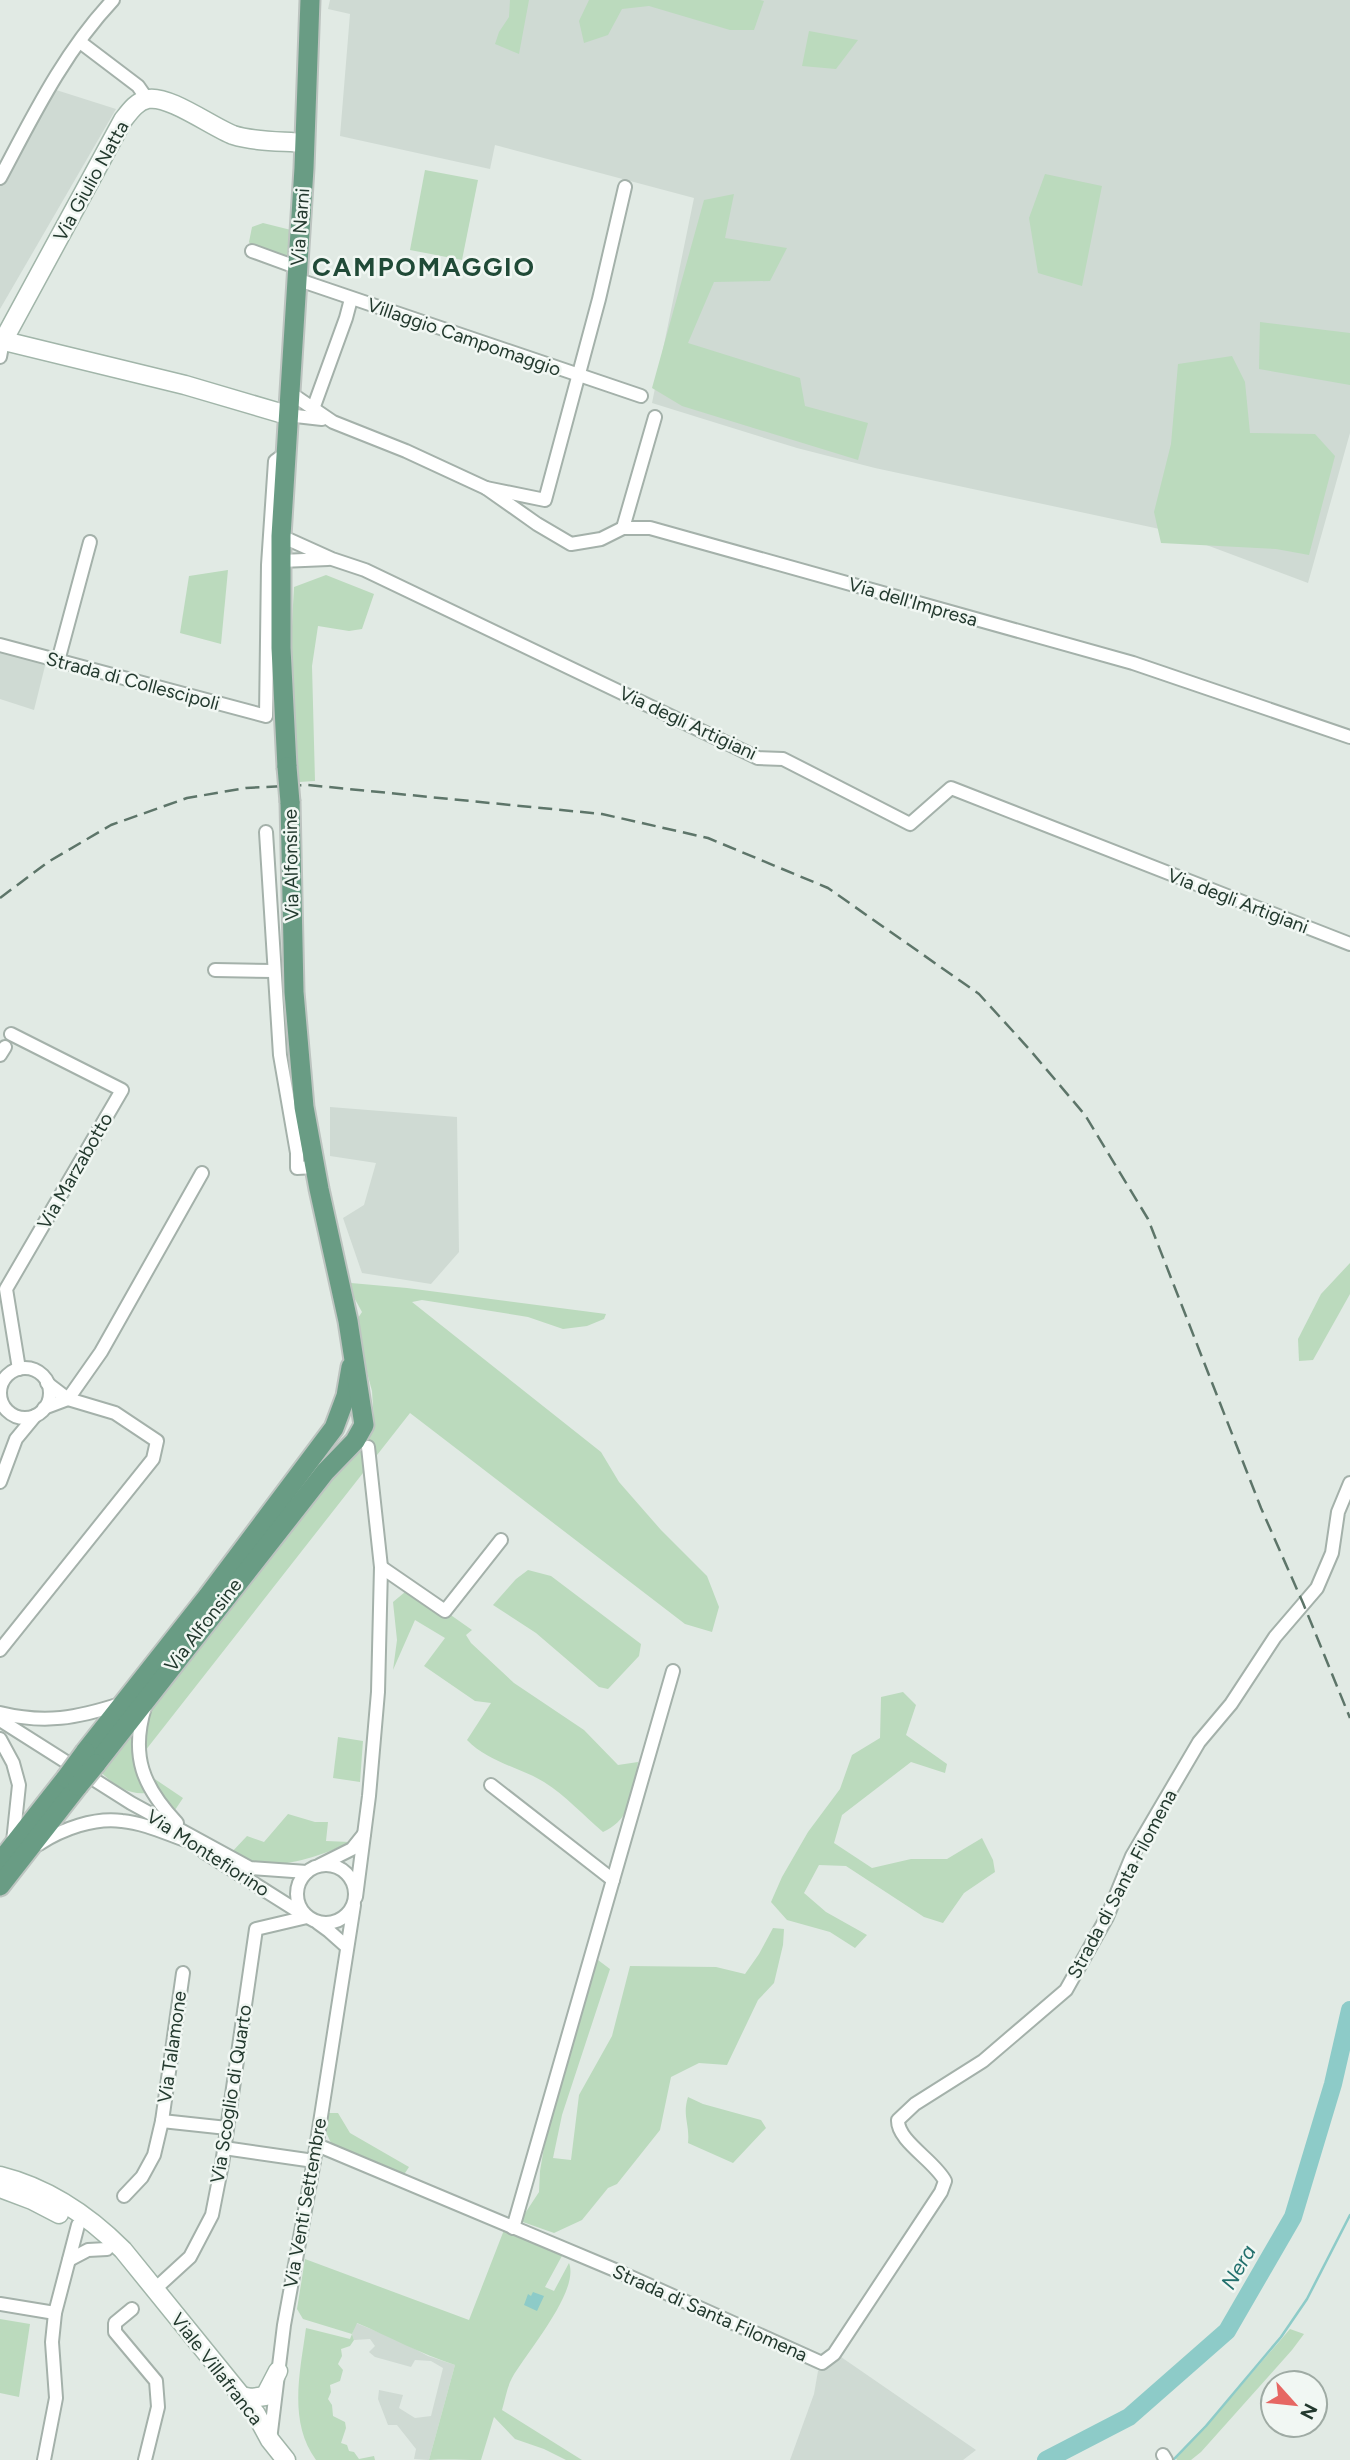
<svg xmlns="http://www.w3.org/2000/svg" width="1350" height="2460" font-family="Figtree,sans-serif">
<style>
.built{fill:#cfdad3}
.green{fill:#bbdabd}
.water{fill:#8dcbc8}
.lines{fill:none;stroke-linecap:round;stroke-linejoin:round}
.stream{stroke:#8dcbc8;stroke-width:2.5}
.river{stroke:#8dcbc8;stroke-width:18}
.street-casing{stroke:#a4b1aa;stroke-width:16}
.secondary-casing{stroke:#a1b5a9;stroke-width:21}
.primary-casing{stroke:#bdc4c0;stroke-width:23}
.street{stroke:#fff;stroke-width:12}
.secondary{stroke:#fff;stroke-width:18}
.primary{stroke:#699c84;stroke-width:19}
.rail{stroke:#5d7569;stroke-width:2.5;stroke-dasharray:14 7;stroke-linecap:butt}
.primary-bridge-casing{stroke:#bdc4c0;stroke-width:23;stroke-linecap:butt}
.primary-bridge{stroke:#699c84;stroke-width:19}
.labels{text-anchor:middle;dominant-baseline:central;stroke-width:5;stroke-linejoin:round;paint-order:stroke}
.street-label{font-size:19px;fill:#23392e;stroke:#f1f7f3}
.water-label{font-size:21px;font-style:italic;fill:#22706d;stroke:#f1f7f3}
.district-label{font-size:26px;font-weight:bold;letter-spacing:2px;fill:#204a37;stroke:#f1f7f3}
</style>
<rect width="100%" height="100%" fill="#e1eae4"/>
<g class="built">
<path d="M 330,0 L 1350,0 L 1350,433 L 1308,583 L 1169,531 L 875,468 L 797,448 L 652,403 L 694,198 L 495,145 L 490,169 L 340,136 L 350,14 L 328,9 Z"/>
<path d="M 53,89 L 116,109 L 0,309 L 0,186 Z"/>
<path d="M 0,649 L 46,662 L 34,710 L 0,699 Z"/>
<path d="M 330,1107 L 457,1117 L 459,1252 L 431,1284 L 362,1273 L 343,1218 L 364,1205 L 376,1163 L 330,1156 Z"/>
<path d="M 356,2323 L 400,2341 L 428,2356 L 455,2365 L 429,2460 L 414,2459 L 416,2449 L 397,2425 L 388,2425 L 378,2399 L 379,2390 L 403,2395 L 399,2408 L 415,2418 L 431,2416 L 443,2368 L 431,2361 L 415,2360 L 411,2367 L 375,2357 L 369,2352 L 375,2346 L 370,2339 L 354,2340 L 352,2334 Z"/>
<path d="M 841,2357 L 976,2450 L 963,2460 L 790,2460 L 814,2394 L 818,2371 Z"/>
</g>
<g class="green">
<path d="M 510,0 L 529,0 L 519,54 L 495,44 L 499,32 L 509,17 Z"/>
<path d="M 589,0 L 760,0 L 764,1 L 754,30 L 730,30 L 649,6 L 622,9 L 608,35 L 584,43 L 579,21 Z"/>
<path d="M 809,31 L 858,40 L 836,69 L 802,66 Z"/>
<path d="M 425,170 L 478,180 L 462,260 L 410,250 Z"/>
<path d="M 1045,174 L 1102,186 L 1082,286 L 1038,273 L 1029,218 Z"/>
<path d="M 734,194 L 725,238 L 787,248 L 770,281 L 714,282 L 688,343 L 800,378 L 805,406 L 868,423 L 858,460 L 682,406 L 652,388 L 704,200 Z"/>
<path d="M 263,223 L 291,230 L 288,262 L 251,246 L 249,242 L 252,227 Z"/>
<path d="M 1260,322 L 1350,333 L 1350,385 L 1259,369 Z"/>
<path d="M 1232,356 L 1245,382 L 1250,433 L 1315,434 L 1335,456 L 1309,555 L 1276,549 L 1161,543 L 1154,512 L 1171,444 L 1178,364 Z"/>
<path d="M 228,570 L 221,644 L 180,633 L 189,576 Z"/>
<path d="M 326,575 L 374,594 L 362,629 L 349,631 L 318,626 L 312,666 L 315,781 L 299,782 C 289,717 290,652 294,587 Z"/>
<path d="M 1350,1263 L 1350,1294 L 1313,1360 L 1299,1361 L 1298,1339 L 1321,1294 Z"/>
<path d="M 351,1283 L 407,1288 L 606,1314 L 604,1319 L 587,1326 L 563,1329 L 528,1317 L 422,1300 L 412,1302 L 601,1452 L 619,1482 L 661,1530 L 707,1576 L 719,1607 L 712,1632 L 685,1624 L 410,1413 L 134,1765 L 183,1798 L 169,1819 L 146,1793 C 127,1795 111,1783 99,1770 L 374,1422 L 372,1391 L 354,1324 L 362,1312 L 351,1292 Z"/>
<path d="M 528,1570 L 551,1576 L 641,1644 L 639,1656 L 608,1689 L 599,1687 L 536,1633 L 493,1605 L 516,1579 Z"/>
<path d="M 405,1592 L 445,1611 L 472,1630 L 466,1635 L 471,1643 L 514,1683 L 584,1730 L 618,1765 L 638,1762 C 635,1790 631,1820 603,1832 C 584,1816 565,1795 544,1782 C 519,1767 488,1762 467,1740 L 491,1703 L 475,1701 L 424,1666 L 445,1638 L 415,1620 L 393,1670 L 397,1640 L 393,1602 Z"/>
<path d="M 903,1692 L 916,1705 L 906,1735 L 947,1764 L 945,1773 L 911,1762 L 842,1815 L 834,1843 L 872,1868 L 911,1859 L 947,1859 L 982,1838 L 993,1860 L 995,1872 L 964,1893 L 943,1923 L 924,1917 L 846,1866 L 819,1865 L 804,1893 L 826,1912 L 867,1935 L 855,1948 L 830,1932 L 787,1920 L 771,1902 L 782,1877 L 808,1832 L 840,1789 L 852,1755 L 880,1738 L 881,1697 Z"/>
<path d="M 338,1737 L 363,1741 L 360,1782 L 333,1778 Z"/>
<path d="M 288,1814 L 315,1822 L 328,1822 L 326,1841 L 350,1842 C 327,1854 283,1869 257,1863 C 248,1861 239,1857 230,1854 L 247,1836 L 264,1842 Z"/>
<path d="M 773,1928 L 784,1929 L 783,1945 L 774,1983 L 758,2000 L 727,2065 L 699,2063 L 671,2077 L 660,2130 L 617,2184 L 608,2188 L 582,2220 L 554,2233 L 520,2221 L 539,2192 L 540,2171 L 548,2124 L 586,1985 L 598,1960 L 610,1969 L 562,2115 L 553,2158 L 571,2160 L 579,2095 L 612,2036 L 630,1966 L 716,1967 L 745,1974 L 759,1954 Z"/>
<path d="M 688,2097 L 703,2104 L 761,2120 L 766,2128 L 733,2163 L 688,2143 C 690,2124 682,2116 688,2097 Z"/>
<path d="M 329,2113 L 338,2113 L 350,2133 L 409,2167 L 403,2176 L 331,2143 L 325,2130 Z"/>
<path d="M 504,2230 L 563,2254 L 545,2287 L 554,2291 L 569,2263 C 580,2291 526,2353 512,2378 C 507,2387 505,2400 502,2410 L 582,2460 L 566,2460 L 544,2449 L 515,2439 L 494,2417 L 481,2460 C 463,2460 447,2459 429,2460 L 455,2365 C 421,2354 390,2337 357,2323 L 352,2334 L 354,2340 L 350,2346 L 341,2349 L 342,2356 L 338,2364 L 343,2370 L 340,2381 L 330,2385 L 331,2392 L 328,2399 L 332,2405 L 333,2416 L 345,2422 L 346,2428 L 341,2443 L 347,2445 L 349,2451 L 354,2452 L 359,2459 L 374,2456 L 375,2460 L 316,2460 C 288,2421 300,2373 306,2328 L 350,2339 L 352,2334 L 303,2319 L 297,2309 L 305,2259 L 469,2320 Z"/>
<path d="M 0,2319 L 30,2324 L 19,2397 L 0,2393 Z"/>
<path d="M 1290,2329 L 1304,2334 L 1292,2350 L 1201,2452 L 1191,2460 L 1177,2460 L 1175,2457 L 1220,2410 Z"/>
</g>
<path class="water" d="M 533,2292 L 544,2296 L 537,2311 L 524,2305 L 528,2294 L 531,2296 Z"/>
<g class="lines">
<path class="stream" d="M 1173,2460 L 1206,2426 L 1281,2337 L 1307,2299 L 1350,2215"/>
<path class="river" d="M 1046,2460 L 1129,2417 L 1227,2331 L 1293,2217 L 1333,2084 L 1350,2010"/>
<g class="street-casing">
<g id="street">
<path d="M 80,42 L 138,86 L 147,99"/>
<path d="M 0,178 C 33,116 64,52 113,0"/>
<path d="M 252,251 L 296,267"/>
<path d="M 296,279 L 641,396"/>
<path d="M 0,357 L 3,341"/>
<path d="M 289,392 L 333,422 L 406,451 L 486,488 L 545,500 L 599,299 L 625,187"/>
<path d="M 313,409 L 346,318 L 351,299"/>
<path d="M 287,415 L 322,419"/>
<path d="M 486,488 L 537,524 L 571,544 L 601,539 L 623,528 L 650,528 L 1133,663 L 1350,737"/>
<path d="M 623,528 L 655,417"/>
<path d="M 281,536 L 332,559 L 365,570 L 758,758 L 783,759 L 910,824 L 951,788 L 1350,944"/>
<path d="M 281,561 L 328,559"/>
<path d="M 0,645 L 266,716 L 268,565 L 275,461 L 286,453"/>
<path d="M 58,661 L 90,542"/>
<path d="M 266,832 L 280,1055 L 297,1153 L 297,1168 L 315,1167"/>
<path d="M 215,970 L 274,971"/>
<path d="M 11,1034 L 122,1090 L 6,1289 L 19,1369"/>
<path d="M 0,1055 L 5,1047"/>
<circle cx="25" cy="1393" r="25"/>
<path d="M 44,1408 L 68,1399 L 101,1352 L 202,1173"/>
<path d="M 0,1482 L 16,1439 L 35,1416"/>
<path d="M 381,1567 L 445,1611 L 501,1540"/>
<path d="M 0,1650 L 153,1459 L 157,1441 L 115,1413 L 68,1399 L 47,1383"/>
<path d="M 145,1707 C 130,1756 143,1787 177,1823"/>
<path d="M 0,1713 C 45,1724 77,1718 120,1704"/>
<path d="M 0,1720 L 131,1803 L 250,1868 L 307,1872"/>
<path d="M 0,1739 L 13,1763 L 19,1785 L 13,1842"/>
<path d="M 491,1785 L 613,1880"/>
<path d="M 39,1844 C 62,1829 95,1817 122,1821 C 144,1823 165,1833 185,1840"/>
<path d="M 204,1852 L 307,1917"/>
<circle cx="326" cy="1894" r="29"/>
<path d="M 320,1865 L 352,1849 L 364,1834"/>
<path d="M 356,1897 L 369,1796 L 378,1692 L 381,1567 L 368,1447"/>
<path d="M 318,1923 L 329,1931 L 347,1947"/>
<path d="M 162,2121 L 227,2128"/>
<path d="M 317,2145 L 615,2270 L 822,2363 L 834,2354 L 941,2192 L 945,2181 C 935,2161 897,2141 898,2120 L 915,2104 L 983,2061 L 1066,1990 L 1107,1917 L 1132,1856 L 1199,1742 L 1231,1704 L 1275,1637 L 1317,1588 L 1332,1553 L 1338,1512 L 1350,1483"/>
<path d="M 224,2148 L 314,2161"/>
<path d="M 124,2196 L 142,2177 L 154,2155 L 162,2121 L 183,1973"/>
<path d="M 513,2228 L 673,1671"/>
<path d="M 69,2260 L 88,2250 L 107,2249"/>
<path d="M 154,2290 L 190,2257 L 212,2215 L 222,2164 L 256,1929 L 307,1917"/>
<path d="M 0,2304 L 55,2313"/>
<path d="M 132,2309 L 115,2323 L 115,2332 L 156,2381 L 158,2407 L 145,2460"/>
<path d="M 270,2440 L 284,2325 L 314,2161 L 354,1905"/>
<path d="M 1163,2455 L 1166,2460"/>
<path d="M 44,2460 L 56,2398 L 52,2342 L 55,2313 L 78,2225"/>
</g>
</g>
<g class="secondary-casing">
<g id="secondary">
<path d="M 0,340 L 185,385 L 287,415"/>
<path d="M 3,341 L 123,120 C 130,111 137,101 148,99 C 169,95 212,127 233,135 C 255,142 282,141 304,143"/>
<path d="M 0,2176 C 48,2188 88,2215 123,2250 L 256,2414 L 270,2440 L 286,2460"/>
<path d="M 0,2188 L 32,2200 L 59,2214"/>
<path d="M 241,2396 L 252,2398 L 265,2396 L 278,2371"/>
</g>
</g>
<g class="primary-casing">
<g id="primary">
<path d="M 287,767 L 281,648 L 281,536 L 304,168 L 310,0"/>
<path d="M 85,1752 L 208,1596 L 334,1428 L 346,1396 L 351,1367"/>
<path d="M 96,1764 L 325,1472 L 355,1441 L 364,1425 L 348,1321 L 319,1189 L 304,1107 L 294,992 L 290,802"/>
<path d="M 0,1862 L 66,1778"/>
<path d="M 0,1886 L 78,1786"/>
</g>
</g>
<use href="#street" class="street"/>
<use href="#secondary" class="secondary"/>
<use href="#primary" class="primary"/>
<path class="rail" d="M 0,898 L 48,862 L 111,825 L 187,798 L 246,788 L 308,785 L 602,814 L 708,838 L 828,888 L 979,994 L 1030,1050 L 1085,1115 L 1148,1219 L 1261,1508 L 1303,1603 L 1350,1718"/>
<g class="primary-bridge-casing">
<g id="primary-bridge">
<path d="M 287,767 L 290,802"/>
<path d="M 66,1778 L 85,1752"/>
<path d="M 78,1786 L 96,1764"/>
</g>
</g>
<use href="#primary-bridge" class="primary-bridge"/>
</g>
<g class="labels">
<g class="street-label">
<text transform="translate(91 181) rotate(-61)">Via Giulio Natta</text>
<text transform="translate(300 227) rotate(-86)">Via Narni</text>
<text transform="translate(464 337) rotate(19)">Villaggio Campomaggio</text>
<text transform="translate(913 602) rotate(16)">Via dell'Impresa</text>
<text transform="translate(133 681) rotate(15)">Strada di Collescipoli</text>
<text transform="translate(688 723) rotate(25)">Via degli Artigiani</text>
<text transform="translate(291 865) rotate(-91)">Via Alfonsine</text>
<text transform="translate(1238 901) rotate(21)">Via degli Artigiani</text>
<text transform="translate(75 1171) rotate(-60)">Via Marzabotto</text>
<text transform="translate(203 1625) rotate(-52)">Via Alfonsine</text>
<text transform="translate(208 1853) rotate(33)">Via Montefiorino</text>
<text transform="translate(1122 1884) rotate(-62)">Strada di Santa Filomena</text>
<text transform="translate(172 2047) rotate(-82)">Via Talamone</text>
<text transform="translate(231 2094) rotate(-81)">Via Scoglio di Quarto</text>
<text transform="translate(305 2203) rotate(-80)">Via Venti Settembre</text>
<text transform="translate(710 2313) rotate(24)">Strada di Santa Filomena</text>
<text transform="translate(217 2369) rotate(52)">Viale Villafranca</text>
</g>
<g class="water-label">
<text transform="translate(1238 2267) rotate(-60)">Nera</text>
</g>
<g class="district-label">
<text x="424" y="267">CAMPOMAGGIO</text>
</g>
</g>
<g transform="translate(1294 2404) rotate(117)"><circle r="33" fill="#f1f7f3" stroke="#9faba4" stroke-width="2"/>
<path d="M0-5L12 26L0 18L-12 26Z" fill="#e66763"/>
<text y="-10" font-size="19" font-weight="bold" text-anchor="middle" fill="#23392e">N</text>
</g>
</svg>
